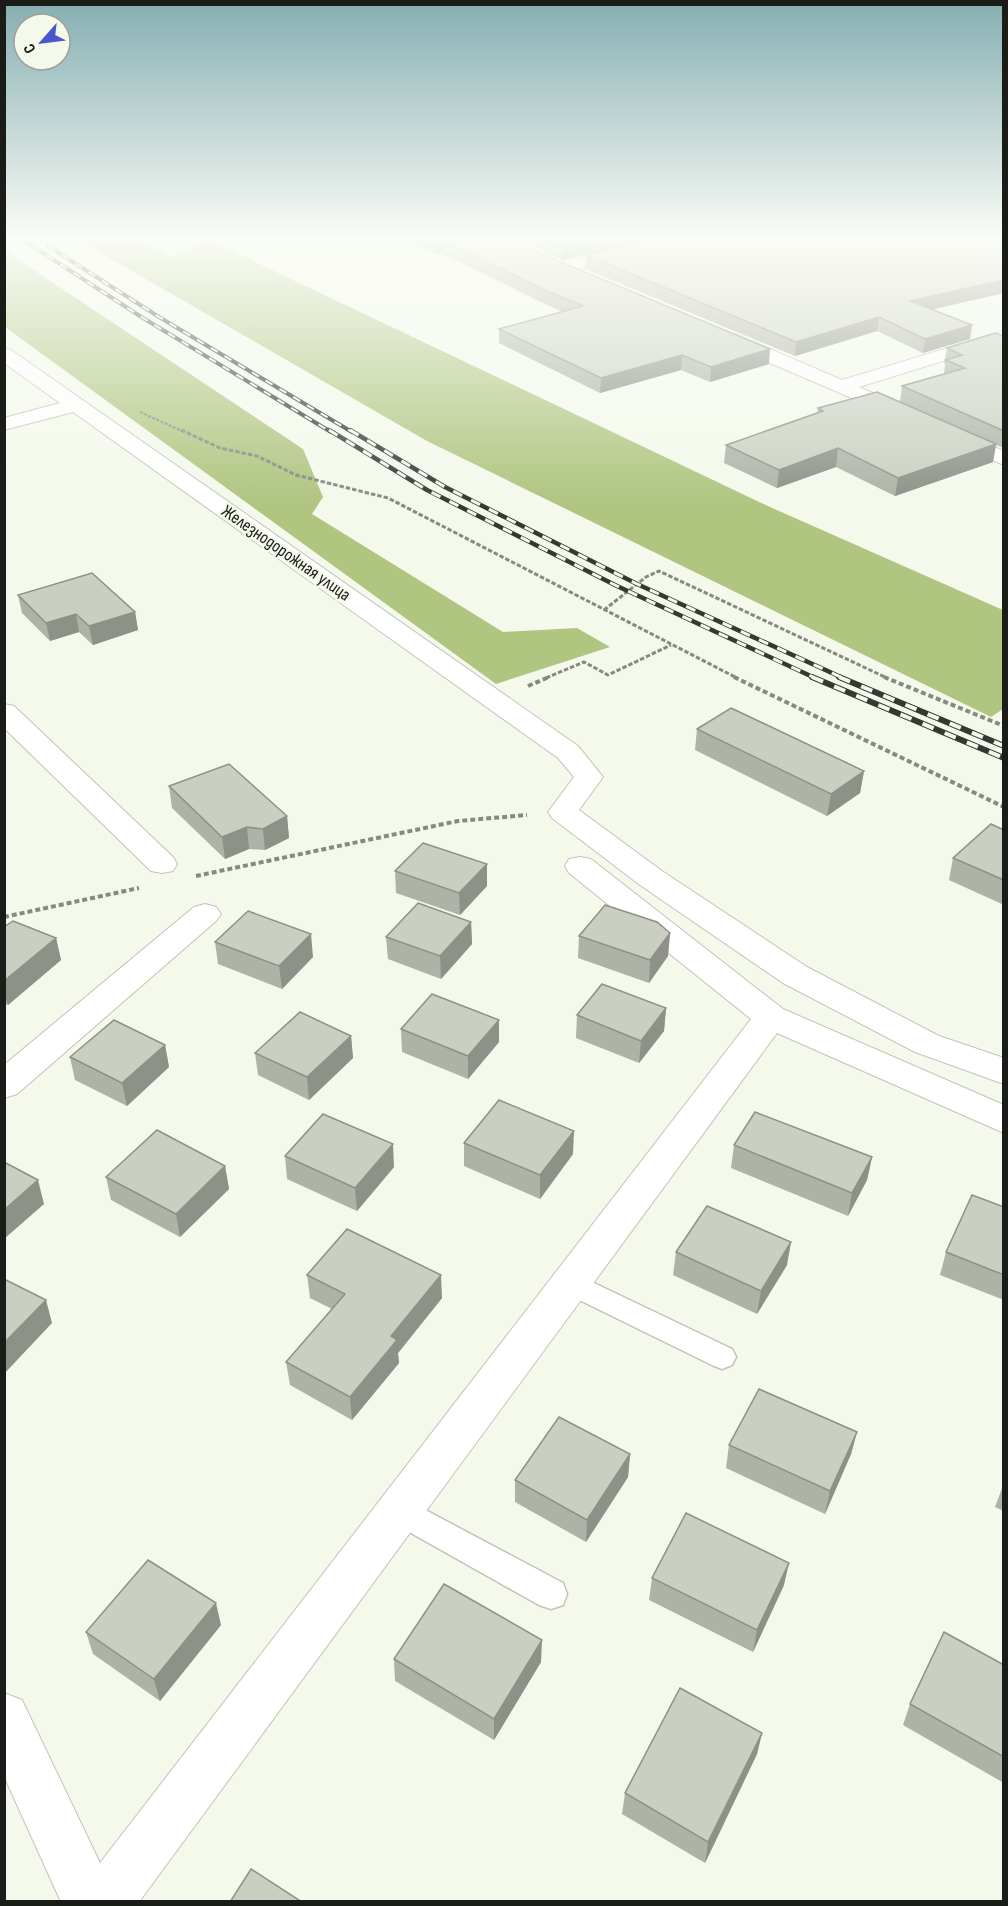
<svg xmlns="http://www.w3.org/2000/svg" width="1008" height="1906" font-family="'Sofia Sans Condensed',sans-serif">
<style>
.forest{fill:#afc580}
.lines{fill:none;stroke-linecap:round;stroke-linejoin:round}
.lane-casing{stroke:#c0c5b8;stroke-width:3}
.street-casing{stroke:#c0c5b8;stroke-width:2}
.path-far2{stroke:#868a81;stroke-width:2;stroke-dasharray:3 1.5;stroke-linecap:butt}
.path-far1{stroke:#868a81;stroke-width:3;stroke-dasharray:4.5 2;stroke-linecap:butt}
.path{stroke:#868a81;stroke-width:4;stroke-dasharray:5 3;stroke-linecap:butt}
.lane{fill:#fff;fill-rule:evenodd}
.street{fill:#fff;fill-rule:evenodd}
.rail-far2-casing{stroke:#363832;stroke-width:4}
.rail-far1-casing{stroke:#363832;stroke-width:4.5}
.rail-casing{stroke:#363832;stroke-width:6}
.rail-far2{stroke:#f4f9ec;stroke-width:2;stroke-dasharray:8;stroke-linecap:butt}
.rail-far1{stroke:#f4f9ec;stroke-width:3;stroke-dasharray:10;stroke-linecap:butt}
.rail{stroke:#f4f9ec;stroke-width:4;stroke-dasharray:12;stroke-linecap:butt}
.wall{fill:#aeb2a7}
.shaded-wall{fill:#8d9188}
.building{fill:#cacfc2;stroke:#8d9188;stroke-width:1.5}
.labels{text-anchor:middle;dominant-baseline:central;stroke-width:5;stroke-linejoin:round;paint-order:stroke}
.far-street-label{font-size:18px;fill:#1a1c17;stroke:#f4f9ec}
</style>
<rect width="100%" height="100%" fill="#f4f9ec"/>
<g class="forest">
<path d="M 75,238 L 132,238 L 173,257 L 209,240 L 770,507 L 1003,610 L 1003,709 L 991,717 L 427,441 Z"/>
<path d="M 5,251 L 303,449 L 323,497 L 312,514 L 503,632 L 577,628 L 610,647 L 496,684 L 5,327 Z"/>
</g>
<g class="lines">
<g class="lane-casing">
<g id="lane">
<path d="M 571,1272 L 732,1349 L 736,1357 L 732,1365 L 722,1369 L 712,1365 L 561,1291 L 557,1283 L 561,1275 Z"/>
<path d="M 399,1496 L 563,1583 L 567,1594 L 563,1605 L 551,1609 L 539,1605 L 388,1520 L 383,1510 L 388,1500 Z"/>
</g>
</g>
<g class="street-casing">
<g id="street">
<path d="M 666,238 L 696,238 L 694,241 L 558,273 L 552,272 L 550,268 L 552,264 Z"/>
<path d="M 1004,331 L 1004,342 L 859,387 L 910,410 L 913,414 L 910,418 L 903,420 L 721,342 L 719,338 L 721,334 L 735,334 L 842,380 Z"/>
<path d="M 4,348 L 11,350 L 578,746 L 603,777 L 579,810 L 662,871 L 807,967 L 939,1036 L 1004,1058 L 1004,1084 L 915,1052 L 783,983 L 640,885 L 552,818 L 548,812 L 574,777 L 558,758 L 73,412 L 4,430 L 4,418 L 60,403 L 4,363 Z"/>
<path d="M 953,430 L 1004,451 L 1004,465 L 946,440 L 943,436 L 946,432 Z"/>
<path d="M 4,704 L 14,706 L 173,857 L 177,864 L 173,871 L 162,873 L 151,871 L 4,728 Z"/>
<path d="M 580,857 L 591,859 L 783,1009 L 1004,1105 L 1004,1133 L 777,1033 L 139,1902 L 61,1902 L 4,1776 L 4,1693 L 22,1700 L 100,1863 L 751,1019 L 569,873 L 565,866 L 569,859 Z"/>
<path d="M 205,904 L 216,907 L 221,914 L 216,921 L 17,1094 L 4,1098 L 4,1065 L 194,907 Z"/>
</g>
</g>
<path class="path-far2" d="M 140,412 L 184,432"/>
<g class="path-far1">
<path d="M 181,430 L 220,448 L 257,456 L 296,475 L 388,498 L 737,678"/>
<path d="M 604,610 L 646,577 L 659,571 L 887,678"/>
<path d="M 546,678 L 584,662 L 608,675 L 671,645"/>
</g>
<g class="path">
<path d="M 734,677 L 1004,807"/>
<path d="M 884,677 L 1004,726"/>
<path d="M 528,686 L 549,677"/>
<path d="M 196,876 L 458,821 L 527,815"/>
<path d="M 4,917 L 139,888"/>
</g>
<use href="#lane" class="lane"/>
<use href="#street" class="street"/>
<g class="rail-far2-casing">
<g id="rail-far2">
<path d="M 20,238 L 143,318 L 331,432"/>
<path d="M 48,246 L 159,317 L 352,432"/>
</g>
</g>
<g class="rail-far1-casing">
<g id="rail-far1">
<path d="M 329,430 L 427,490 L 617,586 L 815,678"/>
<path d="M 350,430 L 445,487 L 637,584 L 843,678"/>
</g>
</g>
<g class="rail-casing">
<g id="rail">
<path d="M 812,677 L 1004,758"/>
<path d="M 839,677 L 1004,746"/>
</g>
</g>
<use href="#rail-far2" class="rail-far2"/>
<use href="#rail-far1" class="rail-far1"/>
<use href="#rail" class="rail"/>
</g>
<g class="wall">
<path d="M 400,238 L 503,238 L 769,364 L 710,382 L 681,370 L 600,393 L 499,343 L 499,329 L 563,312 L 545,304 L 441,253 L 435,254 Z"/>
<path d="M 512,238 L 655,238 L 562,260 Z"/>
<path d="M 1004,238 L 1004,293 L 932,309 L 972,325 L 970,339 L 923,353 L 877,331 L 795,356 L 585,269 L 586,255 Z"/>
<path d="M 1004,336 L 1004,448 L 996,445 L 993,462 L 895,496 L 836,467 L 777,488 L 724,463 L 726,445 L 817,413 L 818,408 L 900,402 L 902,386 L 944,374 L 945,364 L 944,363 L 947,348 Z"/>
<path d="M 18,595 L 135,612 L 138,630 L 93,645 L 79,632 L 50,641 L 22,613 Z"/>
<path d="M 697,729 L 864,771 L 860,793 L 827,816 L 695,750 Z"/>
<path d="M 169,786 L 287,816 L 289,838 L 265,850 L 249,849 L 225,859 L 172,808 Z"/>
<path d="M 1004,830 L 1004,905 L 949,880 L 953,858 Z"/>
<path d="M 395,871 L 487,886 L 460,915 L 396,893 Z"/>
<path d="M 471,922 L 472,944 L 441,979 L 388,959 L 386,937 Z"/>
<path d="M 4,927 L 56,938 L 61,960 L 8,1005 L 4,1004 Z"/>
<path d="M 670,933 L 668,956 L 649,983 L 578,958 L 579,936 Z"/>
<path d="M 215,942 L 313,957 L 282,989 L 218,964 Z"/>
<path d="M 666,1008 L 664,1031 L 639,1063 L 576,1038 L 577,1015 Z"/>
<path d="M 499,1020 L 499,1042 L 468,1079 L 402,1052 L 401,1029 Z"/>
<path d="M 351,1036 L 353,1058 L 309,1100 L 258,1075 L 255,1053 Z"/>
<path d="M 165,1045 L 169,1067 L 127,1106 L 75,1080 L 70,1057 Z"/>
<path d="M 464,1143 L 573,1154 L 540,1199 L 464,1166 Z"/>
<path d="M 734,1145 L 872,1157 L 867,1180 L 848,1216 L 731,1168 Z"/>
<path d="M 285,1156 L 394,1167 L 357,1211 L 287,1179 Z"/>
<path d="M 225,1166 L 229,1189 L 180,1237 L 111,1200 L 106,1177 Z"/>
<path d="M 1004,1207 L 1004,1300 L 940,1275 L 946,1252 Z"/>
<path d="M 676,1252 L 787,1265 L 757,1314 L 673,1275 Z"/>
<path d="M 307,1275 L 442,1298 L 398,1353 L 399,1363 L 352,1420 L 290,1385 L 286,1362 L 332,1309 L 310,1298 Z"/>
<path d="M 857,1432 L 851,1454 L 825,1514 L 726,1468 L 729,1445 Z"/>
<path d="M 630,1454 L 628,1477 L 586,1542 L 515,1502 L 515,1480 Z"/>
<path d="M 1004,1483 L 1004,1511 L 995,1507 Z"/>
<path d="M 652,1578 L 784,1585 L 753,1652 L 649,1600 Z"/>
<path d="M 221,1625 L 160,1701 L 93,1654 L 86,1632 Z"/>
<path d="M 394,1659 L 541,1662 L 494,1740 L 395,1681 Z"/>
<path d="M 1004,1665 L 1004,1783 L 903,1725 L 910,1704 Z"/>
<path d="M 762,1733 L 757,1754 L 705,1863 L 622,1814 L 625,1793 Z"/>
</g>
<g class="shaded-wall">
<path d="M 599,238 L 655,238 L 562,260 L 562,246 Z"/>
<path d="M 441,240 L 441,253 L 435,254 L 435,241 Z"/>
<path d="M 1004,280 L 1004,293 L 908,315 L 910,301 Z"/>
<path d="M 879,317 L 877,331 L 795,356 L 796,342 Z"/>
<path d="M 972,325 L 970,339 L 923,353 L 925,339 Z"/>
<path d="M 770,349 L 769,364 L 710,382 L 711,367 Z"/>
<path d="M 682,355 L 681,370 L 600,393 L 601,378 Z"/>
<path d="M 996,444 L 993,462 L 895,496 L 898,478 Z"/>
<path d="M 838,448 L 836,467 L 777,488 L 779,470 Z"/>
<path d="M 135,612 L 138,630 L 93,645 L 89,626 Z"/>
<path d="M 76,614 L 79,632 L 50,641 L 46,623 Z"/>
<path d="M 864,771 L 860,793 L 827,816 L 831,794 Z"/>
<path d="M 287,816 L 289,838 L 265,850 L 263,829 Z"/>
<path d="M 247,827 L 249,849 L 225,859 L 222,837 Z"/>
<path d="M 487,864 L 487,886 L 460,915 L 459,893 Z"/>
<path d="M 471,922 L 472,944 L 441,979 L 440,956 Z"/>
<path d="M 670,933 L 668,956 L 649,983 L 650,960 Z"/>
<path d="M 311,934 L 313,957 L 282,989 L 279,966 Z"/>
<path d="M 56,938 L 61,960 L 8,1005 L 4,992 L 4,981 Z"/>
<path d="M 666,1008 L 664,1031 L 639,1063 L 641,1041 Z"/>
<path d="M 499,1020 L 499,1042 L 468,1079 L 468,1056 Z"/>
<path d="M 351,1036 L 353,1058 L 309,1100 L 307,1077 Z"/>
<path d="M 165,1045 L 169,1067 L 127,1106 L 122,1083 Z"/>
<path d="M 574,1131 L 573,1154 L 540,1199 L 540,1175 Z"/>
<path d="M 393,1144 L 394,1167 L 357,1211 L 355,1188 Z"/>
<path d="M 872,1157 L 867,1180 L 848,1216 L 852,1193 Z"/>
<path d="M 225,1166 L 229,1189 L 180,1237 L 176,1214 Z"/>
<path d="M 38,1180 L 44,1204 L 4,1239 L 4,1210 Z"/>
<path d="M 791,1242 L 787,1265 L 757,1314 L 761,1291 Z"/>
<path d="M 441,1275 L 442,1298 L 398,1353 L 399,1363 L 352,1420 L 350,1397 L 391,1336 Z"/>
<path d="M 46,1300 L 52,1323 L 4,1374 L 4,1343 Z"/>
<path d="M 857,1432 L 851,1454 L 825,1514 L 830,1491 Z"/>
<path d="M 630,1454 L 628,1477 L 586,1542 L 587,1520 Z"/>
<path d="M 789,1563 L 784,1585 L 753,1652 L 757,1630 Z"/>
<path d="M 216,1603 L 221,1625 L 160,1701 L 154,1679 Z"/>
<path d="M 542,1640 L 541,1662 L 494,1740 L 494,1719 Z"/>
<path d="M 762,1733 L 757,1754 L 705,1863 L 708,1842 Z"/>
</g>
<g class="building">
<path d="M 429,238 L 503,238 L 770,349 L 711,367 L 682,355 L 601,378 L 499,329 L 583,306 L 545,290 L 441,240 L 435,241 Z"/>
<path d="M 543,238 L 599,238 L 562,246 Z"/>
<path d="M 660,238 L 1004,238 L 1004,280 L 910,301 L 972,325 L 925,339 L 879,317 L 796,342 L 586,255 Z"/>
<path d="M 995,333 L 1004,336 L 1004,431 L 902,386 L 965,368 L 946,360 L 962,355 L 947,348 Z"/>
<path d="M 877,392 L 996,444 L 898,478 L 838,448 L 779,470 L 726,445 L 823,411 L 818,408 Z"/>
<path d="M 92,573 L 135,612 L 89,626 L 76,614 L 46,623 L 18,595 Z"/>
<path d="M 731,708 L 864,771 L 831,794 L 697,729 Z"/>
<path d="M 229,764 L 287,816 L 263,829 L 247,827 L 222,837 L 169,786 Z"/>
<path d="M 991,824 L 1004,830 L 1004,880 L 953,858 Z"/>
<path d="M 423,843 L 487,864 L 459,893 L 395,871 Z"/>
<path d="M 418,903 L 471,922 L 440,956 L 386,937 Z"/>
<path d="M 605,905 L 657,922 L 670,933 L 650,960 L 579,936 Z"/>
<path d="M 248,911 L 311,934 L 279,966 L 215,942 Z"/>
<path d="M 13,921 L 56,938 L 4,981 L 4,927 Z"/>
<path d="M 602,984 L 666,1008 L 641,1041 L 577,1015 Z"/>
<path d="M 432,994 L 499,1020 L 468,1056 L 401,1029 Z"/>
<path d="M 300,1012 L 351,1036 L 307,1077 L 255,1053 Z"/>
<path d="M 114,1020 L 165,1045 L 122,1083 L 70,1057 Z"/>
<path d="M 499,1100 L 574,1131 L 540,1175 L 464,1143 Z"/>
<path d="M 755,1112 L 872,1157 L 852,1193 L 734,1145 Z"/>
<path d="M 323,1114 L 393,1144 L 355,1188 L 285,1156 Z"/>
<path d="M 157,1130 L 225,1166 L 176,1214 L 106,1177 Z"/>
<path d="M 4,1162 L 38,1180 L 4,1210 Z"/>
<path d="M 972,1195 L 1004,1207 L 1004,1275 L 946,1252 Z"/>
<path d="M 707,1206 L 791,1242 L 761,1291 L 676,1252 Z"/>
<path d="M 347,1229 L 441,1275 L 391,1336 L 397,1340 L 350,1397 L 286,1362 L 345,1294 L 307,1275 Z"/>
<path d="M 4,1279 L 46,1300 L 4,1343 Z"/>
<path d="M 759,1389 L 857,1432 L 830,1491 L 729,1445 Z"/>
<path d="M 559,1417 L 630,1454 L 587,1520 L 515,1480 Z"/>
<path d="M 686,1513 L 789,1563 L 757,1630 L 652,1578 Z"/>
<path d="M 148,1560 L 216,1603 L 154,1679 L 86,1632 Z"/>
<path d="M 444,1584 L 542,1640 L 494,1719 L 394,1659 Z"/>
<path d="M 944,1632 L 1004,1665 L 1004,1757 L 910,1704 Z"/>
<path d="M 680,1688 L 762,1733 L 708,1842 L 625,1793 Z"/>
<path d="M 251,1869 L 302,1902 L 230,1902 Z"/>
</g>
<linearGradient id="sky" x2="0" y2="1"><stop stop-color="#85aeb2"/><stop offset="0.47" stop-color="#fafcf6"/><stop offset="1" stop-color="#fafcf6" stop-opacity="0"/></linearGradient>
<rect width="1008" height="505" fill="url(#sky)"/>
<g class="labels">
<g class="far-street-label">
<text transform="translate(286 553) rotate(35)">Железнодорожная улица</text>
</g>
</g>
<rect width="1008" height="1906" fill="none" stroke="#1a1c17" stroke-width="12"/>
<g transform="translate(42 42) rotate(242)"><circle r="28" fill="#f4f9ec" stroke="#9da197" stroke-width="1.5"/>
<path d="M0-4.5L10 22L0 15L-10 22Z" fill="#4857cb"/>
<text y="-9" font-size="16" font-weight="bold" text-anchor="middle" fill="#1a1c17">С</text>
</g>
</svg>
